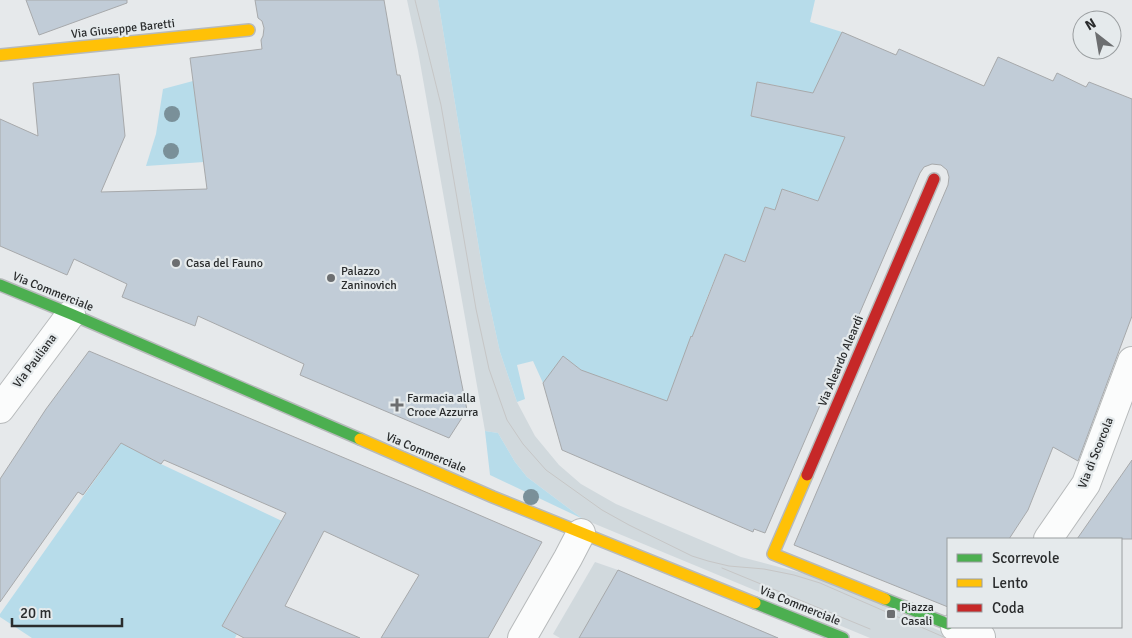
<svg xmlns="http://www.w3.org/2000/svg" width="1132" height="638" font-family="Signika,sans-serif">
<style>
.built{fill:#d1d9dd}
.green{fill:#b7dcea;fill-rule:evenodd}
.building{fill:#c1ccd7;stroke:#a7a9ab}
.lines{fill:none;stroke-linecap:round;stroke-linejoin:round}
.street-casing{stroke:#b7babb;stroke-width:30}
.fast-casing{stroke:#b7babb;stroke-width:14}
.slow-casing{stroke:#b7babb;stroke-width:14}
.jam-casing{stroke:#b7babb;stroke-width:14}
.street{stroke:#fbfcfc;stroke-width:28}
.fast{stroke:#4caf50;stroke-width:11}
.slow{stroke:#ffc107;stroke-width:11}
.jam{stroke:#c62828;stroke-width:11}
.tram{stroke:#c6c6c6;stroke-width:1}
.tree{fill:#7a9099}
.poi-dot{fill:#6c6e70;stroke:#e5eaec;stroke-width:2}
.labels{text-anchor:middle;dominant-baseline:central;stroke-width:4.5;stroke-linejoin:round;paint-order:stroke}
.street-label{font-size:12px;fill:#2a2c2d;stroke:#e5eaec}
.poi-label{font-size:12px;fill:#2a2c2d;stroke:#e5eaec;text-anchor:start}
</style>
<rect width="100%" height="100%" fill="#e6e9eb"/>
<g class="built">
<path d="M 407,0 L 438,0 L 484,279 L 500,352 L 517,402 L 535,436 L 559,465 L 581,484 L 616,504 L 741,557 L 824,579 L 956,638 L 870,638 L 583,519 L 527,477 L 515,462 L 498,433 L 485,431 L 418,51 Z"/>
<path d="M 595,562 L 618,570 L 779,638 L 560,638 L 553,634 Z"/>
</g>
<g class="green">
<path d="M 438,0 L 815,0 L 810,22 L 842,32 L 820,80 L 892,151 L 818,201 L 782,189 L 775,210 L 765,207 L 755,234 L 774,273 L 725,254 L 704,305 L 741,355 L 691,336 L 667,418 L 629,387 L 601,377 L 599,383 L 564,357 L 543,383 L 533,361 L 517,365 L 525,399 L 517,402 L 500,352 L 484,279 ZM 758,82 L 799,90 L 751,116 Z"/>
<path d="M 193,81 L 204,162 L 146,166 L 156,134 L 163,89 Z"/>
<path d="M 485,431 L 498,433 L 515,462 L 527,477 L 583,519 L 490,475 Z"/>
<path d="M 121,443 L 161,464 L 282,521 L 222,626 L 237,634 L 235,638 L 32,638 L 0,617 L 0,614 Z"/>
</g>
<g class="building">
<path d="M 26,0 L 127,0 L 127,3 L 39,35 Z"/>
<path d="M 255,0 L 384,0 L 397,75 L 400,75 L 467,410 L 449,438 L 300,375 L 304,364 L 198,316 L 195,326 L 122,297 L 127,284 L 74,259 L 67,275 L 0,246 L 0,119 L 38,136 L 33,83 L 119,74 L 125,136 L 101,192 L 207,189 L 190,58 L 262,49 L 261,40 L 263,36 L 264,28 L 262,21 L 258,18 Z"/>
<path d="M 842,32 L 896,55 L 899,49 L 984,86 L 998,57 L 1053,81 L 1057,73 L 1086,87 L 1089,82 L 1132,99 L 1132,316 L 1078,461 L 1053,447 L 1028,510 L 1009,539 L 948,539 L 948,607 L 794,545 L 948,185 L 949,177 L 947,170 L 941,165 L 932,164 L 924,167 L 920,173 L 765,533 L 754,529 L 753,532 L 562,450 L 543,383 L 563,356 L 581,370 L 667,401 L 691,336 L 692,337 L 725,254 L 745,262 L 765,207 L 775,210 L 782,189 L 818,201 L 845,137 L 751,116 L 757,82 L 813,93 Z"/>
<path d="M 89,351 L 421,490 L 542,542 L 488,638 L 381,638 L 419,575 L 324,531 L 285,606 L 360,638 L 244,638 L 222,626 L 286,513 L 164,460 L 161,464 L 121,443 L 83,495 L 78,492 L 0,602 L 0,479 L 46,409 Z"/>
<path d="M 1132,460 L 1132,539 L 1077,539 Z"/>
<path d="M 618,570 L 778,638 L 579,638 Z"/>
</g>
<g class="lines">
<g class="street-casing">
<g id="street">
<path d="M 0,409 L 71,314"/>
<path d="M 1048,539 L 1086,484 L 1132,361"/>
<path d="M 955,627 L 981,637"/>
<path d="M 522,638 L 568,558 L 581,533"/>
</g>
</g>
<g class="fast-casing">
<g id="fast">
<path d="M 0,285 L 71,314 L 360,439"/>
<path d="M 885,599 L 948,624"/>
<path d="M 755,603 L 843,638"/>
</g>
</g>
<g class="slow-casing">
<g id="slow">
<path d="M 0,55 L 249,30"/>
<path d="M 360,439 L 493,497 L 755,603"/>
<path d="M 807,475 L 773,554 L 885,599"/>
</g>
</g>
<g class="jam-casing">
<path id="jam" d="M 807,475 L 934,179"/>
</g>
<use href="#street" class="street"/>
<use href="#fast" class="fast"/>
<use href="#slow" class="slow"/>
<use href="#jam" class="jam"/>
<g class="tram">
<path d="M 415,0 L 441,105 L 476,309 L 489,369 L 507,420 L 523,444 L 546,470 L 602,510 L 629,525 L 692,556 L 708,561 L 729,566 L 764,569 L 794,575 L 820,583 L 946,638"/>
<path d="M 722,568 L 870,629"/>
</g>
</g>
<g class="tree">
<circle cx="172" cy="114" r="8"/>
<circle cx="171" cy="151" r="8"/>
<circle cx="531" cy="497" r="8"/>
</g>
<g class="poi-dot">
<circle cx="176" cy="263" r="5"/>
<circle cx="331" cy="278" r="5"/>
<path d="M394.5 397.5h5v5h5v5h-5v5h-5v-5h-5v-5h5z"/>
<rect x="886" y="609" width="10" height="10" rx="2.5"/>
</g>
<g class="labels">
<g class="street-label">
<text transform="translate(123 29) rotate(-6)">Via Giuseppe Baretti</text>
<text transform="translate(53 292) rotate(22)">Via Commerciale</text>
<text transform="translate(35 361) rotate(-53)">Via Pauliana</text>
<text transform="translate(841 361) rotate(-67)">Via Aleardo Aleardi</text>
<text transform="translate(426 453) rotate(23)">Via Commerciale</text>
<text transform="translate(1096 453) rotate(-68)">Via di Scorcola</text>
<text transform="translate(800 606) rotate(22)">Via Commerciale</text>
</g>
<g class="poi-label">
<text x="186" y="263">Casa del Fauno</text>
<text x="341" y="271">Palazzo<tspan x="341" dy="14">Zaninovich</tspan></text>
<text x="407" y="398">Farmacia alla<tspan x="407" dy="14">Croce Azzurra</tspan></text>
<text x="901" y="607">Piazza<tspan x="901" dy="14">Casali</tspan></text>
</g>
</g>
<rect x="947" y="538" width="175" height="90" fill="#e5eaec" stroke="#9a9ea0"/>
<rect x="957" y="554" width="25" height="8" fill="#4caf50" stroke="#9a9ea0"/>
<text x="992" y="563" font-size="15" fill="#2a2c2d">Scorrevole</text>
<rect x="957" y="579" width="25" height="8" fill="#ffc107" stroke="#9a9ea0"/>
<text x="992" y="588" font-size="15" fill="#2a2c2d">Lento</text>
<rect x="957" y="604" width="25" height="8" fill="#c62828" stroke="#9a9ea0"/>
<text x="992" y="613" font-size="15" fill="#2a2c2d">Coda</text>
<g transform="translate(1097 35) rotate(329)"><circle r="24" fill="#e5eaec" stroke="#9a9ea0"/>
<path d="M0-4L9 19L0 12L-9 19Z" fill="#6c6e70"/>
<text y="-8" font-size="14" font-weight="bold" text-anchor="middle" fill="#2a2c2d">N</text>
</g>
<path d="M12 618v8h110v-8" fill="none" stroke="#2a2c2d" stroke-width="2.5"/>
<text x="20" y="618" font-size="15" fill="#2a2c2d" stroke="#e5eaec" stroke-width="4" paint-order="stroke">20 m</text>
</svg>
